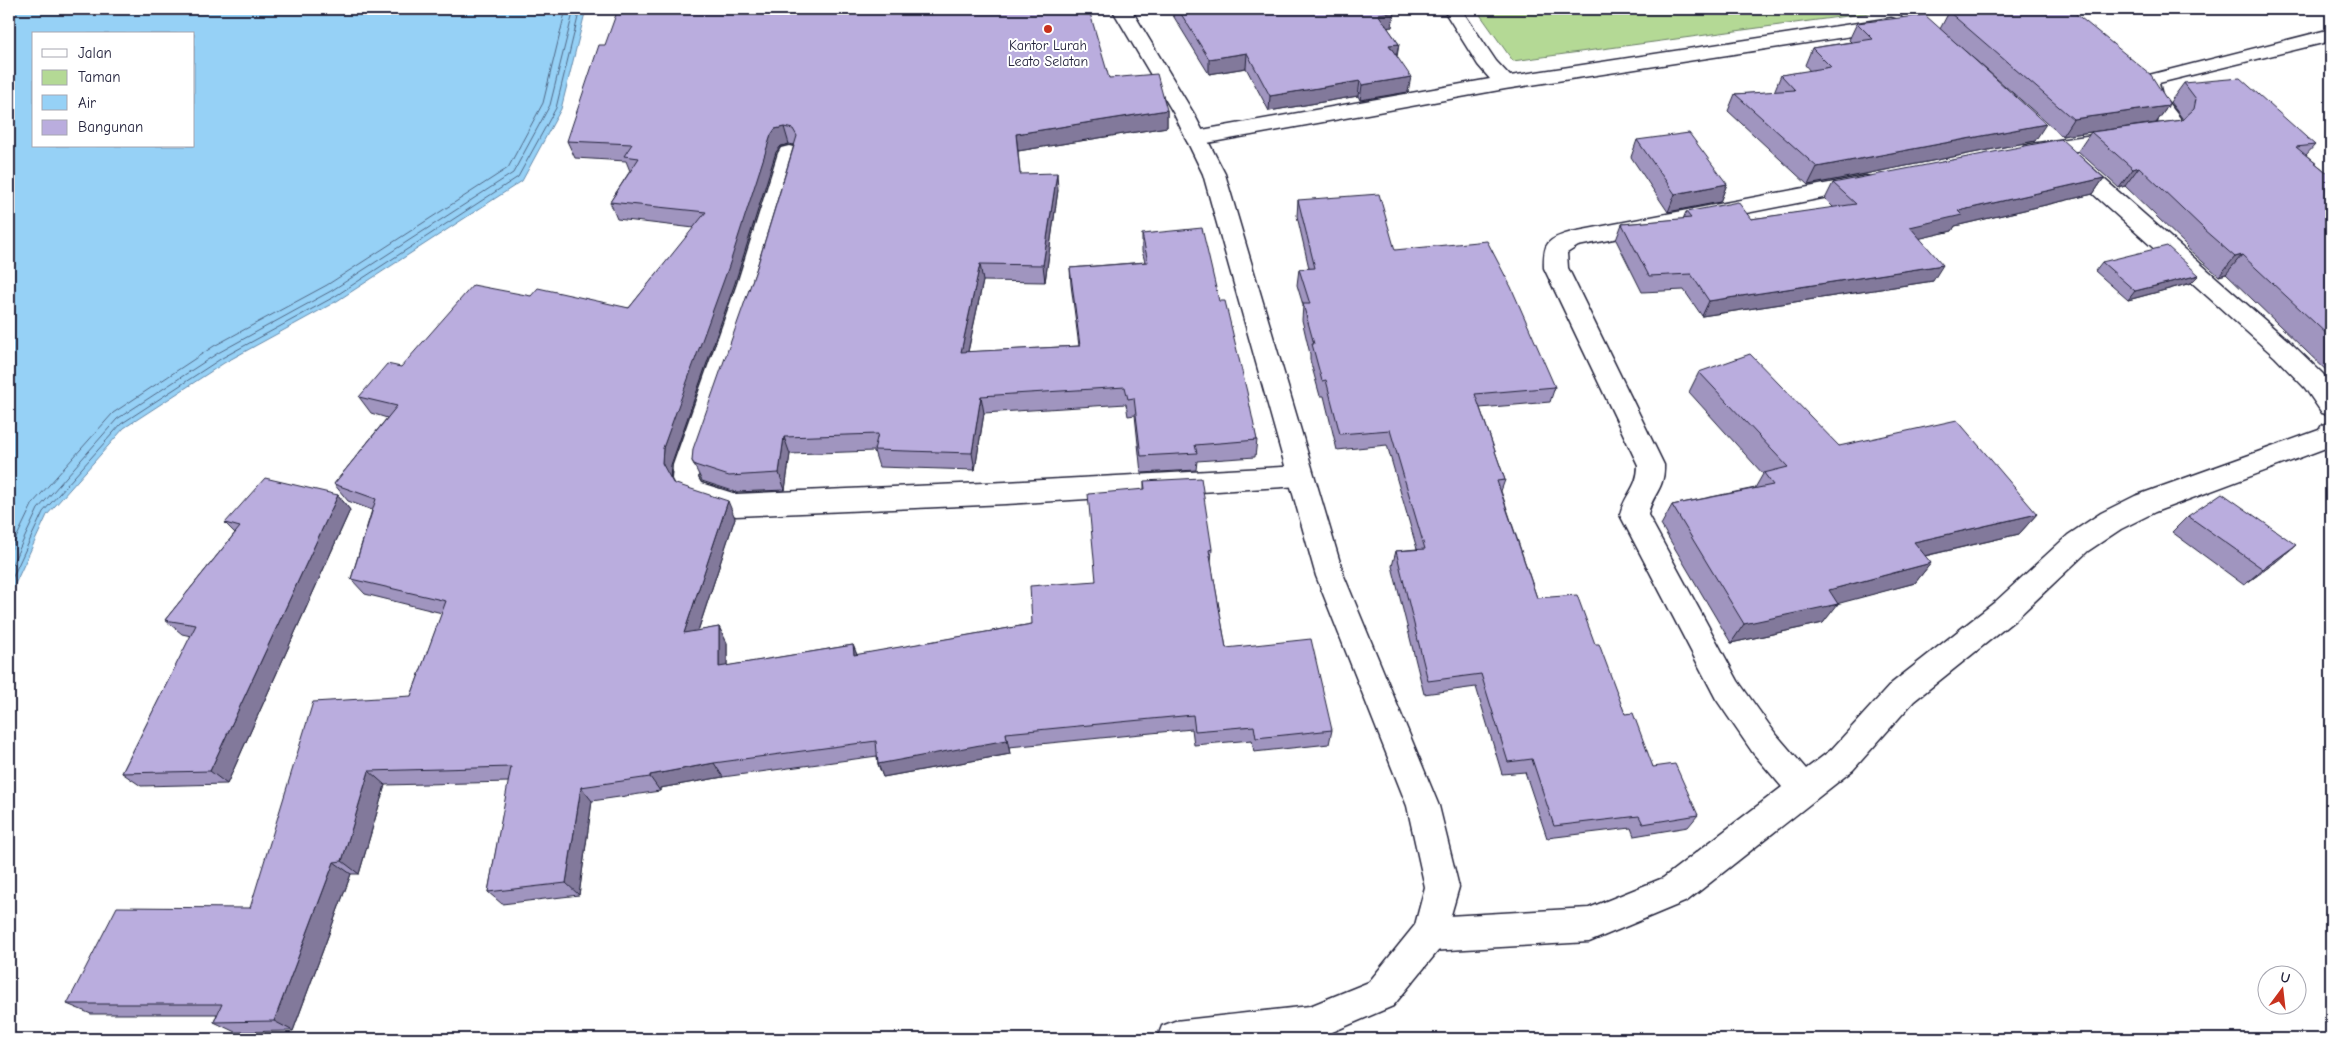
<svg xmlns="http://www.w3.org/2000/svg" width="2340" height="1048" font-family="'Comic Neue',sans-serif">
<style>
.green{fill:#b4d995;stroke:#6b7e68}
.water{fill:#96d1f6;stroke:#688bab;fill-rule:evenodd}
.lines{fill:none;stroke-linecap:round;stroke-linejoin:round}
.shore{stroke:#506886;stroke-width:1}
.minor-casing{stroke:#22223b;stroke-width:3}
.highway-casing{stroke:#22223b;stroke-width:3}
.minor{fill:#fff;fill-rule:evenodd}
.highway{fill:#fff;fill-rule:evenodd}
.wall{fill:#a095bf;stroke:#22223b}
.shaded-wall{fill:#82799b;stroke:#22223b}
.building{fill:#baadde;stroke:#22223b}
.poi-dot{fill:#c8321e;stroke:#fff;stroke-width:2}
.labels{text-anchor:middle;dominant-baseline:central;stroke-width:4;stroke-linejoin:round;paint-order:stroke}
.far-poi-label{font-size:14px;fill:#22223b;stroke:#fff}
</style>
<rect width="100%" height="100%" fill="#fff"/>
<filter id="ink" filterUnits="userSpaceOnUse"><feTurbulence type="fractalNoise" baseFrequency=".02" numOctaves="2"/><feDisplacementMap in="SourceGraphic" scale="10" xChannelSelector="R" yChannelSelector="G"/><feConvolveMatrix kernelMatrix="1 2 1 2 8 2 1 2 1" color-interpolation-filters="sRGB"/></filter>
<g filter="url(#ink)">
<path class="green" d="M 1476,9 L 1881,9 L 1884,11 L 1513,61 Z"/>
<path class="water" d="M 9,9 L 586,9 L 561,109 L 522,181 L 337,301 L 224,363 L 124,428 L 47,515 L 9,597 ZM 34,34 L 194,34 L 194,146 L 34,146 Z"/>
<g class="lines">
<g class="shore">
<path d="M 9,553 L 33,503 L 113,413 L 214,346 L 327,285 L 508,168 L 543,103 L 566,9"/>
<path d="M 9,571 L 38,509 L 117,419 L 218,353 L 331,291 L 513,173 L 550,105 L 574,9"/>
<path d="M 9,585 L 43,512 L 121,424 L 222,358 L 334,297 L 518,177 L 556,108 L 580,9"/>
</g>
<g class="minor-casing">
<g id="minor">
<path d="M 1443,9 L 1461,9 L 1496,61 L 1510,76 L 1891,18 L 1898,20 L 1901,24 L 1898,28 L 1891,30 L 1505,89 L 1196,145 L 1188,143 L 1185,138 L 1188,133 L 1196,131 L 1490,79 L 1478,65 Z"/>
<path d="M 1895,9 L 1915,9 L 1949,42 L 1946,46 L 1939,48 L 1932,46 Z"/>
<path d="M 2331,29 L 2331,41 L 2159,83 L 2162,95 L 2180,118 L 2179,127 L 2168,137 L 2031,158 L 2023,156 L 2020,151 L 2023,146 L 2031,144 L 2155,126 L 2158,124 L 2159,119 L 2142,96 L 2138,81 L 2141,77 Z"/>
<path d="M 789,146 L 797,148 L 800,153 L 761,284 L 699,465 L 698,478 L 701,483 L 736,494 L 1006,482 L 1300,466 L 1309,469 L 1313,476 L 1309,483 L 1300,486 L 1006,504 L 736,516 L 682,498 L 672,479 L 673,465 L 737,284 L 778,153 L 781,148 Z"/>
<path d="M 2071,155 L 2079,157 L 2293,345 L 2323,374 L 2331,387 L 2331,415 L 2322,413 L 2305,388 L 2275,357 L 2063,167 L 2060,162 L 2063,157 Z"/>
<path d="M 1866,176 L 1874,178 L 1877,183 L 1874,188 L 1578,246 L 1567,253 L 1568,268 L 1664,465 C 1665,490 1651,495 1648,515 L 1738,681 L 1775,733 L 1806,769 L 1831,750 L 1892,683 L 1995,602 L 2068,535 L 2101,513 L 2135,496 L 2319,430 L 2322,425 L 2331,422 L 2331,446 L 2155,512 L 2121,529 L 2088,551 L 2015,620 L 1914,701 L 1853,770 L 1687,901 L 1589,942 L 1430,951 L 1418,946 L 1413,934 L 1418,922 L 1430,917 L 1589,908 L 1663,878 L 1782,787 L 1753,753 L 1716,699 L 1620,515 C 1624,494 1638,489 1638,465 L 1544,268 C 1543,243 1547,239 1572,232 Z"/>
</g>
</g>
<g class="highway-casing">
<path id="highway" d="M 1112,9 L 1131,9 L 1194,114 L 1225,174 L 1344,576 L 1439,806 L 1459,887 L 1442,946 L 1393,1006 L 1316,1039 L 1157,1039 L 1162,1026 L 1175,1021 L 1310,1006 L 1369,982 L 1415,925 L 1425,887 L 1407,806 L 1316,576 L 1203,174 L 1174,114 Z"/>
</g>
<use href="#minor" class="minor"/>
<use href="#highway" class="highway"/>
</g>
<g class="wall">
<path d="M 1169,9 L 1392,9 L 1392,27 L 1387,27 L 1399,44 L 1397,57 L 1408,92 L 1360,100 L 1358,96 L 1269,111 L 1246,68 L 1209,74 Z"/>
<path d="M 1956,9 L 2070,9 L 2168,106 L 2156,123 L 2062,136 L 1940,29 L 1949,12 L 1959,11 Z"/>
<path d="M 1068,13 L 1109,78 L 1167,110 L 1167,127 L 1018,151 L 1020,174 L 1058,190 L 1045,282 L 983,281 L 968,352 L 1079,346 L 1071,285 L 1070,268 L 1145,262 L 1142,251 L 1142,234 L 1219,301 L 1257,440 L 1255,457 L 1197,461 L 1196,470 L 1141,473 L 1135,415 L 1128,416 L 1126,404 L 984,413 L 975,470 L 879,467 L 874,451 L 790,454 L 785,490 L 736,492 L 702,481 L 692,461 L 757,267 L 794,145 L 789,144 L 781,146 L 776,152 L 735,283 L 671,465 L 670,478 L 673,483 L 735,518 L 698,631 L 719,627 L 727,643 L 727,666 L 853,645 L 857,655 L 1032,624 L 1096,581 L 1144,489 L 1144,481 L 1212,549 L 1211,563 L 1226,648 L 1332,730 L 1329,744 L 1254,752 L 1252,740 L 1194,745 L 1192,729 L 1009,747 L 1010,754 L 883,777 L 878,764 L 877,756 L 723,777 L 660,788 L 660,791 L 592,801 L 579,895 L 502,904 L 488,892 L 509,782 L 385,785 L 359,874 L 351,874 L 293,1031 L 235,1032 L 214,1022 L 217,1014 L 91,1014 L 67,1004 L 250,908 L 411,696 L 442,613 L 365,594 L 351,579 L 372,510 L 348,501 L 334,484 L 387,418 L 371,413 L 359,397 L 401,367 L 531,296 L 629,308 L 694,228 L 617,219 L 610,202 L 630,171 L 626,161 L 575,158 L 567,141 Z"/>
<path d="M 1857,23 L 2035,141 L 1808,185 L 1728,111 L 1735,94 L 1774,92 L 1781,75 L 1810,71 L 1805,65 L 1812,48 L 1851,42 L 1849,40 Z"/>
<path d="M 2184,83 L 2315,145 L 2306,155 L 2331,176 L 2331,375 L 2226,274 L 2219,276 L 2187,248 L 2188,247 L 2125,186 L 2119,188 L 2078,151 L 2091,132 L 2182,120 L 2182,118 L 2170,102 Z"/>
<path d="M 1637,140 L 1727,184 L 1720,202 L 1668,212 L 1631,157 Z"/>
<path d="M 2104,178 L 2093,194 L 1955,226 L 1952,231 L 1920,238 L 1933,281 L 1702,316 L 1684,290 L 1642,292 L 1616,240 L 1622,224 L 1683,219 L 1686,212 L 1751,219 L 1834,208 L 1825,199 L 1833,183 Z"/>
<path d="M 1298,200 L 1395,250 L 1555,387 L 1550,402 L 1480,408 L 1505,480 L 1501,491 L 1537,598 L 1595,644 L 1625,714 L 1653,767 L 1698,815 L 1688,827 L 1634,836 L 1631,828 L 1547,838 L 1525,772 L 1502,774 L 1476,687 L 1424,694 L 1392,566 L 1396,551 L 1417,549 L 1387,445 L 1337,450 L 1324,396 L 1320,396 L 1310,360 L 1310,354 L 1302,320 L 1303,305 L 1297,285 L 1299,269 L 1309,268 L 1297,216 Z"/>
<path d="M 2102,262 L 2191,283 L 2128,300 L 2095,271 Z"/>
<path d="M 1699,372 L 1839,446 L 2037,514 L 2019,534 L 1925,556 L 1931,563 L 1915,583 L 1837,603 L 1823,623 L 1731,643 L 1661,525 L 1672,505 L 1755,488 L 1763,474 L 1689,392 Z"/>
<path d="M 338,495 L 350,510 L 227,784 L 141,786 L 122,773 L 191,636 L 182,634 L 165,620 L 235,533 L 225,523 Z"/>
<path d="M 2188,516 L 2277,561 L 2244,585 L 2172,532 Z"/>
</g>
<g class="shaded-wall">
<path d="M 1394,12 L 1392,27 L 1376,29 L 1378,14 Z"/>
<path d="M 1399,44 L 1396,58 L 1389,45 Z"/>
<path d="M 1247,53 L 1246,68 L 1209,74 L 1209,59 Z"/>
<path d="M 1411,77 L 1408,92 L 1360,100 L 1362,85 Z"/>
<path d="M 1360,81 L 1358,96 L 1269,111 L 1270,96 Z"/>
<path d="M 2168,106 L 2156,123 L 2062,136 L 2073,119 Z"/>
<path d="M 1167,110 L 1167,127 L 1018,151 L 1016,134 Z"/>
<path d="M 2046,124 L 2035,141 L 1808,185 L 1817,167 Z"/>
<path d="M 784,127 L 789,144 L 781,146 L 776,152 L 735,283 L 671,465 L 670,480 L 662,463 L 663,448 L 771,135 L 775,129 Z"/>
<path d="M 2139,167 L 2125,186 L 2119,188 L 2133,169 Z"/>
<path d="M 1057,173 L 1058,190 L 1045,282 L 1043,265 Z"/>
<path d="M 2104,178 L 2093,194 L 1955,226 L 1952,231 L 1900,243 L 1910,227 L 1958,211 Z"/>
<path d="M 1727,184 L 1720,202 L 1668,212 L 1675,194 Z"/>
<path d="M 2242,255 L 2226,274 L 2219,276 L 2235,257 Z"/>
<path d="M 980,264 L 983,281 L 964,370 L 961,352 Z"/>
<path d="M 1943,265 L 1933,281 L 1702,316 L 1709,301 Z"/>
<path d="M 2199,275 L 2191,283 L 2128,300 L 2135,291 Z"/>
<path d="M 981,396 L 984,413 L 975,470 L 972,453 Z"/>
<path d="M 784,437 L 790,454 L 785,490 L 779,473 Z"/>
<path d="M 338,495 L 350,510 L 227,784 L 210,771 Z"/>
<path d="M 728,501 L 735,518 L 692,649 L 684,633 Z"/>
<path d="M 2037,514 L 2019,534 L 1898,562 L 1914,542 Z"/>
<path d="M 2296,545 L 2277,561 L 2244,585 L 2263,569 Z"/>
<path d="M 1931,563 L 1915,583 L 1829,606 L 1838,604 L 1823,623 L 1731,643 L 1744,624 L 1829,590 Z"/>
<path d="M 719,627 L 727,643 L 727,682 L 719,667 Z"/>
<path d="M 853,645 L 859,660 L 854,655 Z"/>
<path d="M 1006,733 L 1010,754 L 883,777 L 878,764 Z"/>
<path d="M 714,763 L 723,777 L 660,788 L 660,791 L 650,777 L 650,775 Z"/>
<path d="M 369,771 L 385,785 L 359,874 L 342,861 Z"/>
<path d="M 581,787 L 592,801 L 579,895 L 566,883 Z"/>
<path d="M 334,862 L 351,874 L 293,1031 L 274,1021 Z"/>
</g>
<g class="building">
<path d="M 618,9 L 1066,9 L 1068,13 L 1089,10 L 1109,78 L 1157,74 L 1167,110 L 1016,134 L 1020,174 L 1057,173 L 1043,265 L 980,264 L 961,352 L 1080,346 L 1070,268 L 1148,262 L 1142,234 L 1202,228 L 1219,301 L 1225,301 L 1247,392 L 1257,440 L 1195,445 L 1197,453 L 1141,456 L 1134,398 L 1128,399 L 1125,387 L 981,396 L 972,453 L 874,450 L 878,434 L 784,437 L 779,473 L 729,476 L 695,465 L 692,461 L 693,449 L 757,267 L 797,136 L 793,129 L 784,127 L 775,129 L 771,135 L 729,266 L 663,448 L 662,463 L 673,483 L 728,501 L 684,633 L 719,627 L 719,667 L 853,645 L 854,655 L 1032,624 L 1030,586 L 1096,581 L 1088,494 L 1145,489 L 1144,481 L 1201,478 L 1212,549 L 1209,550 L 1226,648 L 1311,639 L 1332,730 L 1256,738 L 1254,726 L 1195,731 L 1193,715 L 1006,733 L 1007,740 L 878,764 L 876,741 L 714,763 L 650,775 L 650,777 L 581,787 L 566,883 L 488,892 L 511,767 L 369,771 L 342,861 L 334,862 L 274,1021 L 214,1022 L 222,1004 L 67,1004 L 117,907 L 250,908 L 313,702 L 411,696 L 446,601 L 351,579 L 376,499 L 334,484 L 397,406 L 359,397 L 387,364 L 401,367 L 473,285 L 531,296 L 538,288 L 629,308 L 706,212 L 610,202 L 639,158 L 624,156 L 632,144 L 567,141 L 599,45 L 605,45 Z"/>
<path d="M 1178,9 L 1392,9 L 1394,12 L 1378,14 L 1399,44 L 1389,45 L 1411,77 L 1362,85 L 1360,81 L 1270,96 L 1247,53 L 1209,59 Z"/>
<path d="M 1978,9 L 2070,9 L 2151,75 L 2169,103 L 2168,106 L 2073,119 L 1949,12 Z"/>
<path d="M 1925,15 L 2046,124 L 1817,167 L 1735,94 L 1795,90 L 1781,75 L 1831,67 L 1812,48 L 1873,39 L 1857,23 Z"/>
<path d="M 2240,78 L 2315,145 L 2296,147 L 2331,176 L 2331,338 L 2242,255 L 2235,257 L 2203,229 L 2204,229 L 2139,167 L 2133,169 L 2091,132 L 2182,120 L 2194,109 L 2196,99 L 2184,83 Z"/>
<path d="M 1689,133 L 1727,184 L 1675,194 L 1637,140 Z"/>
<path d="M 2061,139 L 2104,178 L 1958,211 L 1962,215 L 1910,227 L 1943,265 L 1709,301 L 1691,274 L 1649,276 L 1622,224 L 1691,218 L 1686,212 L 1738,202 L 1751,219 L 1856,204 L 1833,183 Z"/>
<path d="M 1379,194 L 1395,250 L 1487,241 L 1511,287 L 1555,387 L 1475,394 L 1505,480 L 1497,481 L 1537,598 L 1577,595 L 1595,644 L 1599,644 L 1625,714 L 1633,713 L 1653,767 L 1675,764 L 1698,815 L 1643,824 L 1639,816 L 1554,826 L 1532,759 L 1508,762 L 1481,674 L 1428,681 L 1396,551 L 1425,549 L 1390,430 L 1340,434 L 1326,380 L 1322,381 L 1312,344 L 1314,344 L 1303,304 L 1310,304 L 1299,269 L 1315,268 L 1298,200 Z"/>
<path d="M 2167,246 L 2199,275 L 2135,291 L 2102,262 Z"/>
<path d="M 1750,354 L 1839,446 L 1957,420 L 2037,514 L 1914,542 L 1931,563 L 1829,590 L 1838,604 L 1744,624 L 1672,505 L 1773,485 L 1764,473 L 1788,467 L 1699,372 Z"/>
<path d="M 265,478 L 338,495 L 210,771 L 122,773 L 196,625 L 165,620 L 240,527 L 225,523 Z"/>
<path d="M 2222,493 L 2296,545 L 2263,569 L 2188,516 Z"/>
</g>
</g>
<circle class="poi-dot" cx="1048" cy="29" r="5"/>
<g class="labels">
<g class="far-poi-label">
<text x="1048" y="45">Kantor Lurah<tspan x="1048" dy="16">Leato Selatan</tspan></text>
</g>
</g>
<rect width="2340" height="1048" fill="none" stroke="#fff" stroke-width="30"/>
<rect x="15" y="15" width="2310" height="1018" fill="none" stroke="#22223b" stroke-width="2" filter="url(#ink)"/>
<rect x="32" y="32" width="162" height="115" fill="#ffffff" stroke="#a7a7b1"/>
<rect x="42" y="49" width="25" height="8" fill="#ffffff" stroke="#a7a7b1"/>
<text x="78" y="58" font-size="15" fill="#22223b">Jalan</text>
<rect x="42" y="70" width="25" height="15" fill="#b4d995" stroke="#a7a7b1"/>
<text x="78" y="82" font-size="15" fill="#22223b">Taman</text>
<rect x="42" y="95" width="25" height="15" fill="#96d1f6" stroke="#a7a7b1"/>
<text x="78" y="108" font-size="15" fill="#22223b">Air</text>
<rect x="42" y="120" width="25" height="15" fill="#baadde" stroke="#a7a7b1"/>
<text x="78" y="132" font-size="15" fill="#22223b">Bangunan</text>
<g transform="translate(2282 990) rotate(15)"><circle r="24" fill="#ffffff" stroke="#a7a7b1"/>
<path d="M0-4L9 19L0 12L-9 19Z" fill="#c8321e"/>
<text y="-8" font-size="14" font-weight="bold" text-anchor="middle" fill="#22223b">U</text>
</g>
</svg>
